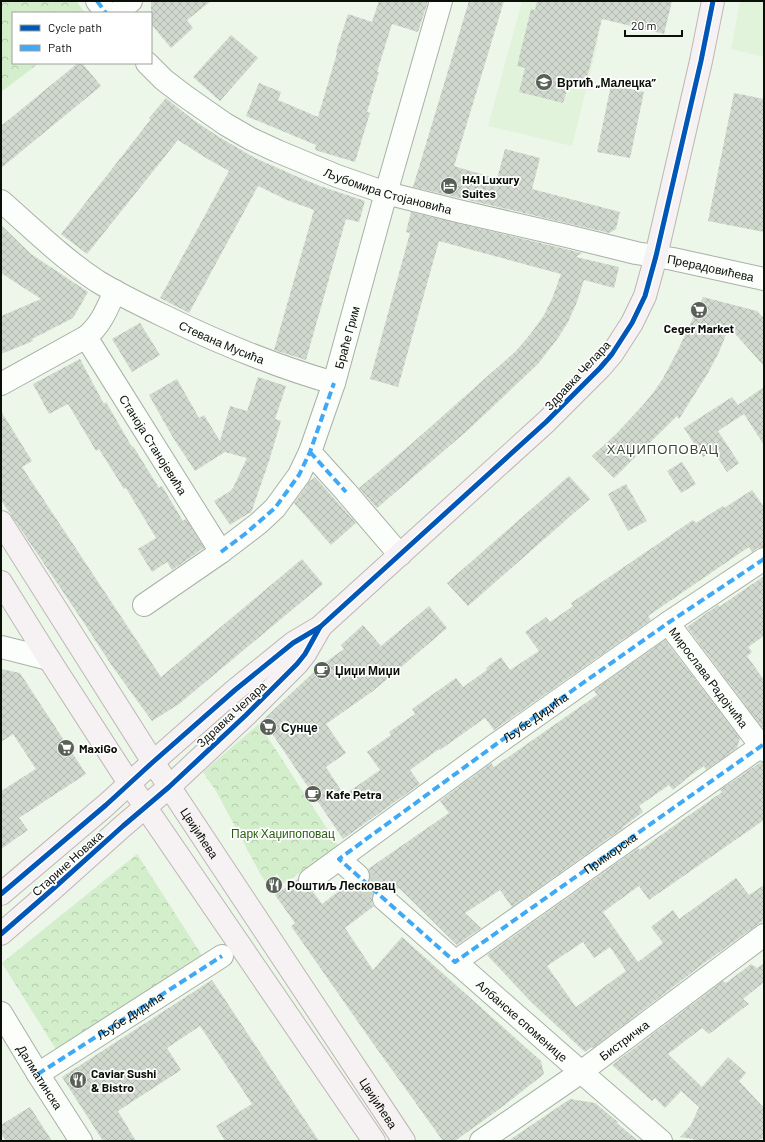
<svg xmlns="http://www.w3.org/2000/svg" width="765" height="1142" font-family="Barlow,sans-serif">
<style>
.built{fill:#e2f3dc}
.forest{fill:url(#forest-crowns)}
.building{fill:url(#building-cross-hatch);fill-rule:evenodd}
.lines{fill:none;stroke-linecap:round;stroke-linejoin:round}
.minor-tunnel{stroke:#cad4c7;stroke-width:22;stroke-dasharray:22 11;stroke-linecap:butt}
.minor-casing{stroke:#a9b1a6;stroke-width:24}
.major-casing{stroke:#bdb6b4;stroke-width:24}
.minor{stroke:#fcfefc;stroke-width:22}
.major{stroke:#f6f1f2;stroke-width:22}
.quiet{stroke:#3fa9f5;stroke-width:4;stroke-dasharray:8 4;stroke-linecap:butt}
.cycleway-casing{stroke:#fff;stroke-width:8}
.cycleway{stroke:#0057b8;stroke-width:5}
.labels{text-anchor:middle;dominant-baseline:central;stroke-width:3.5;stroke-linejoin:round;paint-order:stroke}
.poi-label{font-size:12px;font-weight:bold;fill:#0a1008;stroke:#fff;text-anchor:start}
.street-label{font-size:12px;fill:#0a1008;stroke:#fff}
.park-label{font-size:12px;fill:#295e12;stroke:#fff}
.neighbourhood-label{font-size:13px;letter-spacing:1px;fill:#394934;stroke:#fff}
</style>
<defs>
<pattern id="forest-crowns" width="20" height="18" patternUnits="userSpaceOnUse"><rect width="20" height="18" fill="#d2eeca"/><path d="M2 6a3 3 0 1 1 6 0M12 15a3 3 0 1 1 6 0" fill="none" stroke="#b3cbac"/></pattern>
<pattern id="building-cross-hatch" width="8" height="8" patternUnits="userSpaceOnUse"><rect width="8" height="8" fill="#d1d9cf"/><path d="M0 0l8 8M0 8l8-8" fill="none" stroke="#b2b9b0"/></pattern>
</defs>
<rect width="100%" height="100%" fill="#ecf6e9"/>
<g class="built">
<path d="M 522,1 L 577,1 L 570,31 L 599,39 L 572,146 L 488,126 Z"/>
<path d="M 740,1 L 764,1 L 764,57 L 731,49 Z"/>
</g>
<g class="forest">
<path d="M 1,1 L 76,1 L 85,13 L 13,13 L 13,63 L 39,63 L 1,92 Z"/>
<path d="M 259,724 L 339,847 L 284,883 L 277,874 L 265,881 L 261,875 L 216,791 L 203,772 Z"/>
<path d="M 137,854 L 208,965 L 64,1062 L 2,963 Z"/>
</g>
<g class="building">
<path d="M 151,1 L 211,1 L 187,20 L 193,28 L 171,48 L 151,24 Z"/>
<path d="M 379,1 L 428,1 L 418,32 L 392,24 L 377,72 L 379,72 L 367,112 L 370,113 L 355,162 L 315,150 L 316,145 L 246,116 L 259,83 L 281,92 L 278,100 L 318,117 L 337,53 L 336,52 L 348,14 L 372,22 Z"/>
<path d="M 469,1 L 504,1 L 454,166 L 497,179 L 505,149 L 540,158 L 532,189 L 620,212 L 616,229 L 609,233 L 413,187 Z"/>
<path d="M 537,1 L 672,1 L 664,34 L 602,19 L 586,82 L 572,79 L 570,87 L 568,87 L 563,103 L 519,92 L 525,68 L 517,66 L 531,9 L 535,10 Z"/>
<path d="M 231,35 L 258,58 L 220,101 L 193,77 Z"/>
<path d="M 78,63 L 82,63 L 101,86 L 1,168 L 1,126 Z"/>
<path d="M 611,85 L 644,92 L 630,158 L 597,152 Z"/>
<path d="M 734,93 L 764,99 L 764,232 L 708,221 Z"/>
<path d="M 166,98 L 192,119 L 219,137 L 255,158 L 298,177 L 320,186 L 365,201 L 359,222 L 346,219 L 306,360 L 274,350 L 314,210 L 287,200 L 258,186 L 189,313 L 160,298 L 229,171 L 206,158 L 178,140 L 87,254 L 61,234 L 151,119 L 149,118 Z"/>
<path d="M 411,212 L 582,253 L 576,257 L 619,267 L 614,288 L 584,280 L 577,302 L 568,322 L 558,338 L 538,364 L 467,431 L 377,508 L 359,488 L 409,446 L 516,351 L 532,332 L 544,315 L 552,299 L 561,274 L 439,241 L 398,387 L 370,379 L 410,233 L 406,232 Z"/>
<path d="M 1,225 L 31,254 L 88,292 L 73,318 L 32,339 L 33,341 L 1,354 L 1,316 L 41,299 L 1,273 Z"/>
<path d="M 703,297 L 757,311 L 764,318 L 764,366 L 729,327 L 719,352 L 708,373 L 679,419 L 677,416 L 614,478 L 592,456 L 616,434 L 643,405 L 653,393 L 662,380 L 675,356 Z"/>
<path d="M 140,323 L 160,355 L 132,372 L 112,339 Z"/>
<path d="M 80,359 L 104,404 L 106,402 L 132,447 L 133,446 L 159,488 L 162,486 L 183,521 L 186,519 L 204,548 L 172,570 L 167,562 L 152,572 L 138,549 L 156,538 L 126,488 L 124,489 L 99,449 L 96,451 L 68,404 L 49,414 L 33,384 Z"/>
<path d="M 258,377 L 286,386 L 275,419 L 281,421 L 269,461 L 251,513 L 249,513 L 230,525 L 214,501 L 229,492 L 233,488 L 247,458 L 225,452 L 195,471 L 172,436 L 149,395 L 177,379 L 199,418 L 204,415 L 220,441 L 230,406 L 247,411 Z"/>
<path d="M 764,387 L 764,445 L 744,414 L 718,431 L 739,463 L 727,472 L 713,451 L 703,457 L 684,428 L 732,397 L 738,405 Z"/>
<path d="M 1,411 L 32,461 L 22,467 L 161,677 L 302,559 L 323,584 L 179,704 L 152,721 L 112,666 L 84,623 L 1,500 Z"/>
<path d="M 682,462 L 696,484 L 681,493 L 667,471 Z"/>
<path d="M 569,476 L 590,499 L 468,606 L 447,583 Z"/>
<path d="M 315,477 L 356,523 L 331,545 L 294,503 L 309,482 Z"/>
<path d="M 626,484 L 647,521 L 628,531 L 608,494 Z"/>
<path d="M 752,490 L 764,507 L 764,547 L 757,548 L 752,552 L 749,547 L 721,566 L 648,616 L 651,620 L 494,730 L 485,718 L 440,750 L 439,749 L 410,770 L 420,784 L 343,839 L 263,720 L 319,667 L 344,649 L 341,645 L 363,625 L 381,646 L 429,606 L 447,628 L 373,691 L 326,724 L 346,753 L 326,767 L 344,795 L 380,770 L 367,752 L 391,735 L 389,732 L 415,714 L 412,709 L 456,678 L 463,687 L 487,670 L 486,668 L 501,657 L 510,670 L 539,651 L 525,632 L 546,617 L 550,622 L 573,606 L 571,603 L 693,520 L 696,523 L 723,506 L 724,508 Z"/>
<path d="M 764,576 L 764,636 L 748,647 L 752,652 L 747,656 L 764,680 L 764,727 L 762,727 L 687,627 L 718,605 L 719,607 Z"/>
<path d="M 665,640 L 740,738 L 737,748 L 706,770 L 704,766 L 687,778 L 673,790 L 669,785 L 639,806 L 643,812 L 623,827 L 623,828 L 512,907 L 500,890 L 465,913 L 481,928 L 457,945 L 399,888 L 394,891 L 387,887 L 380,887 L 375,890 L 372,897 L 372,903 L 374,906 L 345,928 L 373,970 L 402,937 L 541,1061 L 544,1074 L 502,1107 L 455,1141 L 443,1141 L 372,1042 L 291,926 L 295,923 L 275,895 L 298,879 L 298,882 L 300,888 L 305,892 L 313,892 L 322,904 L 348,884 L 355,888 L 362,888 L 368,884 L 370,879 L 370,872 L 368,869 L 449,813 L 440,801 L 491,763 L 494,767 L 597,695 L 594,690 Z"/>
<path d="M 1,669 L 20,673 L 86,774 L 19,818 L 28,830 L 1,849 L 1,791 L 36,769 L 13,734 L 1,742 Z"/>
<path d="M 761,762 L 764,762 L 764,820 L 649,900 L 639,886 L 603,912 L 638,962 L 663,943 L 651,927 L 673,910 L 679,919 L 736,878 L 749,895 L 764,885 L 764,920 L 703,964 L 593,1048 L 592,1047 L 585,1052 L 531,1002 L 487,955 L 638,848 L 640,850 L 705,804 L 722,792 L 720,790 ZM 583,942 L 594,958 L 610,947 L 626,971 L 576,1007 L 547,966 Z"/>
<path d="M 764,963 L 764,982 L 743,999 L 749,1004 L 709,1034 L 702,1028 L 668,1054 L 702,1087 L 728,1057 L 746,1073 L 739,1081 L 764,1108 L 764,1137 L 759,1141 L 695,1141 L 693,1139 L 680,1137 L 691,1125 L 699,1107 L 681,1091 L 665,1108 L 655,1098 L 652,1101 L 612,1065 L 723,981 L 726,983 L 751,964 L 757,968 Z"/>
<path d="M 212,980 L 319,1141 L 225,1141 L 216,1126 L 252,1104 L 200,1026 L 167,1048 L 181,1070 L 118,1111 L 136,1141 L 103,1141 L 62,1077 Z"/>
<path d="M 570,1099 L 595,1103 L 618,1122 L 617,1123 L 638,1141 L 508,1141 Z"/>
<path d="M 30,1107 L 52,1141 L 6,1141 L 1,1134 L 1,1125 Z"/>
</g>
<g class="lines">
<path class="minor-tunnel" d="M 358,876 L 384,899"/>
<g class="minor-casing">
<g id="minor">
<path d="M 97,1 L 106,13"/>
<path d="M 117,13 L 131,1"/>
<path id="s1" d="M 147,63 L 164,80 L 185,96 L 225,124 L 251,139 L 277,151 L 337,176 L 386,193 L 458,211 L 567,236 L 636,253 L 673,259 L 764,279"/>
<path id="s2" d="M 1,201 C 32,228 62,258 97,281 C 118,294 141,305 164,316 C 219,343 275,366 334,383"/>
<path id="s3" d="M 86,337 L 221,552"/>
<path d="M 1,384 L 86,337 C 101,325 107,309 115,291"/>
<path d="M 310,452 L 346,492 L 400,555"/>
<path id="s4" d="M 144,605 L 221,552 L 259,523 L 275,508 L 299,475 L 310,452 L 334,383 L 386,193 L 441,1"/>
<path id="s5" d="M 668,623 L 764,750"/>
<path d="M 1,647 L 49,659"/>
<path d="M 339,859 L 358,876"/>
<path id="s6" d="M 310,880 L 495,745 L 668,623 L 764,559"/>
<path id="s7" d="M 384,899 L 581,1072 L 661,1141"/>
<path d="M 455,962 L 764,744"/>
<path id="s8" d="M 1,1013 L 38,1074 L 81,1141"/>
<path d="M 38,1074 L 222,956"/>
<path id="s9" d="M 481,1141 L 581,1072 L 764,935"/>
</g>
</g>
<g class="major-casing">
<g id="major">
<path id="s10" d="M 1,522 L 153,762 L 404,1141"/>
<path d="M 1,582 L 49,659 L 129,783 L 374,1141"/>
<path d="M 1,894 L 106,805 L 153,762 L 235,690 L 293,643 L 320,627 L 546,422 L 600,368 L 612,354 L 632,323 L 645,296 L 656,256 L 701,61 L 713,1"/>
<path d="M 1,934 L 54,888 L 123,826 L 169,787 L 246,715 L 297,664 L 305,654 L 320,628"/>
</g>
</g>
<use href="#minor" class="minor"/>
<use href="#major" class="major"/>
<g class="quiet">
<path d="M 97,1 L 106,13"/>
<path d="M 310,452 L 346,492"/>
<path d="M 221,552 L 245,534 L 275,508 L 299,475 L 310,452 L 334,383"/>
<path id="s11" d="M 764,559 L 668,623 L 495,745 L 339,859 L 455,962 L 764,744"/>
<path id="s12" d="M 38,1074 L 222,956"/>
</g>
<g class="cycleway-casing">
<g id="cycleway">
<path d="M 1,894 L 106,805 L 153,762 L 235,690 L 293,643 L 320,627 L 546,422 L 600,368 L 612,354 L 632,323 L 645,296 L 656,256 L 701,61 L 713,1"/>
<path d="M 1,934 L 54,888 L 123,826 L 169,787 L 246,715 L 297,664 L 305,654 L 320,627"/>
</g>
</g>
<use href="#cycleway" class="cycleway"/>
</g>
<defs>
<g id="school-disc" transform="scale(0.9)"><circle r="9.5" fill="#596057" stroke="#fff"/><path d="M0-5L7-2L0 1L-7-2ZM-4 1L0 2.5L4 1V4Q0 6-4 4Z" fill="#fff"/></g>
<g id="hotel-disc" transform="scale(0.9)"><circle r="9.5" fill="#596057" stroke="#fff"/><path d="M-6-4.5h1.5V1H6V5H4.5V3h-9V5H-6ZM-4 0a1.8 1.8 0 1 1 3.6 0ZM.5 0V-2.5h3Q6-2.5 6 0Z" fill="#fff"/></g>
<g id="supermarket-disc" transform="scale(0.9)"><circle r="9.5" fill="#596057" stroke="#fff"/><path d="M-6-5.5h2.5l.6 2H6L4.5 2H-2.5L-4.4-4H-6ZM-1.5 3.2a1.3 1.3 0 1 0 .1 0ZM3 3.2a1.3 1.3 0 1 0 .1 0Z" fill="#fff"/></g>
<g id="cafe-disc" transform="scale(0.9)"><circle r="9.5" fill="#596057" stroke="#fff"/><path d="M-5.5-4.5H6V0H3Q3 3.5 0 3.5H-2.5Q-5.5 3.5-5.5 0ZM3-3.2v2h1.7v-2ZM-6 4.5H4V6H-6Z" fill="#fff"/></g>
<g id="restaurant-disc" transform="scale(0.9)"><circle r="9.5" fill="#596057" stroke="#fff"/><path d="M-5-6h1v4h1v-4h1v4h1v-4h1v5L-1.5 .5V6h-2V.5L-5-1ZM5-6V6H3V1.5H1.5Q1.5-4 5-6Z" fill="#fff"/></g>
</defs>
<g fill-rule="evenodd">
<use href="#school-disc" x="544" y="82"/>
<use href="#hotel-disc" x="449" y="186"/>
<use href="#supermarket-disc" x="699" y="310"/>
<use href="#cafe-disc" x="322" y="670"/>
<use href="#supermarket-disc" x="268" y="727"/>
<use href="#supermarket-disc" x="66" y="748"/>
<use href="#cafe-disc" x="313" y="794"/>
<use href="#restaurant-disc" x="274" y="885"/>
<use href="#restaurant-disc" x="78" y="1080"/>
</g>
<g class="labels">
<g class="poi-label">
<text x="557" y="82">Вртић „Малецка”</text>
<text x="462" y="179">H41 Luxury<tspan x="462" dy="14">Suites</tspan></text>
<text x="699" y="328" text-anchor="middle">Ceger Market</text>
<text x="335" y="670">Џиџи Миџи</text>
<text x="281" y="727">Сунце</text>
<text x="79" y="748">MaxiGo</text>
<text x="326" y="794">Kafe Petra</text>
<text x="287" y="885">Роштиљ Лесковац</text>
<text x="91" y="1073">Caviar Sushi<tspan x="91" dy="14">&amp; Bistro</tspan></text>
</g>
<g class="street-label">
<text stroke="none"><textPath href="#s1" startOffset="276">Љубомира Стојановића</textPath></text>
<text stroke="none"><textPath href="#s1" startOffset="608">Прерадовићева</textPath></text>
<text stroke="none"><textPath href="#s4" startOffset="350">Браће Грим</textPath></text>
<text stroke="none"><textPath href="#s2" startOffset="264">Стевана Мусића</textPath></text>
<text transform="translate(577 375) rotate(-47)">Здравка Челара</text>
<text stroke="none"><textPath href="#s3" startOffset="127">Станоја Станојевића</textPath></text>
<text stroke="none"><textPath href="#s5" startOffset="68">Мирослава Радојчића</textPath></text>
<text transform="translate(231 714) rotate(-43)">Здравка Челара</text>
<text stroke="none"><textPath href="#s6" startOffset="278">Љубе Дидића</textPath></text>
<text stroke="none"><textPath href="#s10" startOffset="369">Цвијићева</textPath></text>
<text stroke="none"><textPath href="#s11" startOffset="865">Приморска</textPath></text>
<text transform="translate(67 863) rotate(-42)">Старине Новака</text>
<text stroke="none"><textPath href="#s12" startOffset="109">Љубе Дидића</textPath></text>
<text stroke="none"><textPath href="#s7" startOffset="184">Албанске споменице</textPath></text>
<text stroke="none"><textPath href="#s9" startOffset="175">Бистричка</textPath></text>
<text stroke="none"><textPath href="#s8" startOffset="75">Далматинска</textPath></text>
<text stroke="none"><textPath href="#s10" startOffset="693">Цвијићева</textPath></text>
</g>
<g class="park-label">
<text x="283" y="833">Парк Хаџипоповац</text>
</g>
<g class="neighbourhood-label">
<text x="663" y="449">ХАЏИПОПОВАЦ</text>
</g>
</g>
<rect width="765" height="1142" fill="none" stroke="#0a1008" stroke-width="4"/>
<rect x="12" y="12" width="140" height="52" fill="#ffffff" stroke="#9d9f9c"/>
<rect x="20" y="25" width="20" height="6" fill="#0057b8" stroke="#9d9f9c"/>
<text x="48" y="32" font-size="12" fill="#0a1008">Cycle path</text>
<rect x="20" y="45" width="20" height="6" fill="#3fa9f5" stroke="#9d9f9c"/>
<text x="48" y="52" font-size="12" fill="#0a1008">Path</text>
<path d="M625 30v6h57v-6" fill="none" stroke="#0a1008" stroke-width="2"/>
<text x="631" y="30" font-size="12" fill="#0a1008" stroke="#ffffff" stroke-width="3" paint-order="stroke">20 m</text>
</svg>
